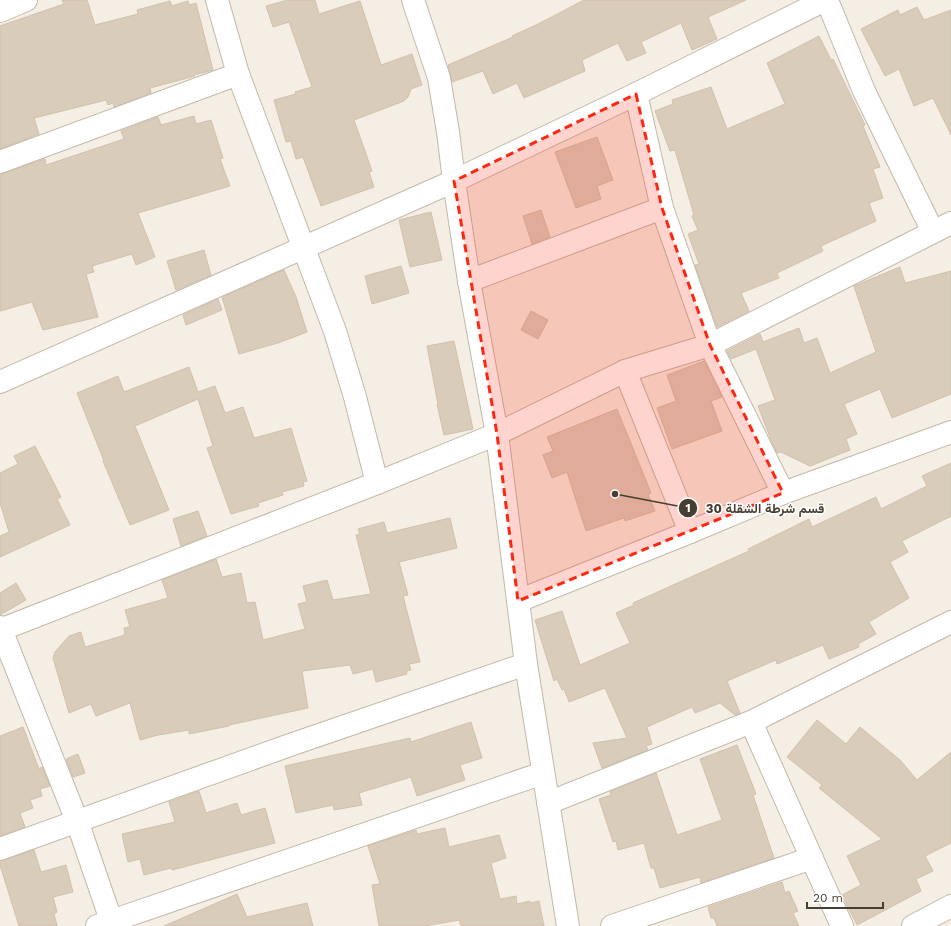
<svg xmlns="http://www.w3.org/2000/svg" width="951" height="926" font-family="'Work Sans',Vazirmatn,sans-serif">
<style>
.building{fill:#d9ccbb;stroke:#d2c0ab}
.lines{fill:none;stroke-linecap:round;stroke-linejoin:round}
.minor-casing{stroke:#c3b8a9;stroke-width:24}
.minor{stroke:#fff;stroke-width:22}
.marked{fill:#ff2610;fill-opacity:0.2;stroke:#ff2610;stroke-width:3;stroke-dasharray:8 5;stroke-linejoin:round}
.leader{fill:none;stroke:#463e33;stroke-width:1.5}
.callout-dot{fill:#463e33;stroke:#fff;stroke-width:1.5}
.mark-label{font-size:12px;text-anchor:middle;font-weight:bold;fill:#fff}
.callout-label{font-size:13px;text-anchor:middle;font-weight:bold;fill:#463e33;stroke:#fff;stroke-width:3;stroke-linejoin:round;paint-order:stroke}
</style>
<rect width="100%" height="100%" fill="#f4eee4"/>
<g class="building">
<path d="M 62,0 L 87,0 L 95,25 L 138,14 L 137,10 L 170,1 L 172,6 L 188,1 L 189,5 L 196,3 L 213,70 L 194,75 L 195,76 L 150,88 L 151,93 L 114,107 L 113,103 L 108,105 L 106,100 L 34,118 L 39,134 L 0,149 L 0,26 L 64,4 Z"/>
<path d="M 288,0 L 315,0 L 319,14 L 360,1 L 381,65 L 412,54 L 422,85 L 411,89 L 408,97 L 404,101 L 354,120 L 372,171 L 369,172 L 374,187 L 321,206 L 303,157 L 296,159 L 291,141 L 286,142 L 274,100 L 296,94 L 295,92 L 312,87 L 289,22 L 273,27 L 266,6 Z"/>
<path d="M 584,0 L 746,0 L 708,17 L 717,39 L 692,50 L 681,23 L 641,42 L 646,53 L 627,61 L 618,43 L 582,60 L 585,71 L 524,98 L 517,83 L 493,94 L 483,71 L 452,82 L 448,65 L 513,37 L 512,36 L 540,23 Z"/>
<path d="M 917,7 L 924,20 L 951,10 L 951,135 L 933,98 L 914,106 L 899,69 L 885,76 L 861,29 L 898,10 L 900,15 Z"/>
<path d="M 819,36 L 831,60 L 833,59 L 865,125 L 863,126 L 880,167 L 873,169 L 883,198 L 869,203 L 876,221 L 821,246 L 823,251 L 777,273 L 779,278 L 741,293 L 749,311 L 717,327 L 695,265 L 699,264 L 688,234 L 698,230 L 692,216 L 694,215 L 675,150 L 670,151 L 655,111 L 673,104 L 672,100 L 711,87 L 727,129 L 785,104 L 767,63 Z"/>
<path d="M 194,116 L 196,124 L 211,120 L 223,158 L 220,159 L 230,186 L 138,213 L 155,257 L 136,265 L 132,254 L 92,266 L 94,272 L 86,274 L 98,317 L 43,330 L 32,302 L 0,311 L 0,174 L 45,159 L 46,165 L 124,139 L 121,131 L 158,117 L 161,125 Z"/>
<path d="M 597,137 L 613,180 L 597,186 L 601,199 L 576,208 L 555,152 Z"/>
<path d="M 541,210 L 550,237 L 532,244 L 523,216 Z"/>
<path d="M 431,212 L 442,260 L 410,267 L 399,220 Z"/>
<path d="M 204,250 L 211,275 L 176,290 L 167,261 Z"/>
<path d="M 401,266 L 409,293 L 372,304 L 365,276 Z"/>
<path d="M 900,267 L 905,283 L 951,271 L 951,394 L 892,418 L 880,389 L 844,404 L 857,434 L 846,439 L 850,450 L 810,466 L 781,452 L 777,453 L 771,440 L 758,406 L 775,400 L 756,349 L 731,359 L 727,351 L 760,334 L 763,342 L 799,328 L 804,343 L 817,338 L 830,373 L 876,352 L 854,286 Z"/>
<path d="M 284,270 L 296,297 L 307,332 L 278,343 L 239,354 L 222,297 Z"/>
<path d="M 218,299 L 222,310 L 186,325 L 183,315 Z"/>
<path d="M 531,311 L 548,320 L 538,339 L 521,330 Z"/>
<path d="M 454,341 L 473,429 L 444,435 L 437,404 L 438,404 L 427,346 Z"/>
<path d="M 704,361 L 722,397 L 711,401 L 722,431 L 672,449 L 657,408 L 676,401 L 667,375 Z"/>
<path d="M 189,367 L 198,392 L 215,386 L 225,413 L 243,407 L 254,438 L 291,428 L 307,481 L 303,482 L 304,486 L 282,492 L 283,495 L 258,503 L 259,506 L 231,514 L 207,448 L 213,446 L 198,399 L 135,426 L 169,510 L 130,525 L 103,461 L 104,461 L 77,393 L 118,376 L 124,392 Z"/>
<path d="M 617,409 L 651,493 L 648,494 L 655,511 L 625,521 L 624,518 L 586,531 L 567,472 L 552,478 L 543,455 L 553,451 L 547,437 Z"/>
<path d="M 35,446 L 61,497 L 57,499 L 70,525 L 0,557 L 0,536 L 9,532 L 0,503 L 0,473 L 18,464 L 14,456 Z"/>
<path d="M 951,463 L 951,516 L 902,541 L 908,552 L 890,562 L 909,598 L 869,622 L 876,634 L 858,644 L 859,647 L 829,659 L 823,645 L 777,664 L 776,660 L 727,681 L 740,713 L 735,715 L 720,703 L 695,713 L 692,707 L 647,727 L 652,744 L 646,746 L 648,750 L 602,768 L 593,743 L 627,738 L 605,688 L 569,702 L 564,689 L 562,690 L 557,679 L 554,681 L 535,620 L 562,611 L 580,665 L 630,643 L 616,613 L 634,605 L 633,603 L 749,551 L 748,549 L 809,519 L 812,527 L 876,497 L 881,509 L 927,486 L 922,476 Z"/>
<path d="M 198,511 L 207,536 L 181,546 L 173,519 Z"/>
<path d="M 450,518 L 457,548 L 399,562 L 408,595 L 403,596 L 420,662 L 409,664 L 411,670 L 406,671 L 407,674 L 376,682 L 373,669 L 353,674 L 350,665 L 302,671 L 308,708 L 229,725 L 229,726 L 189,734 L 189,730 L 158,735 L 140,740 L 130,703 L 96,716 L 91,704 L 69,713 L 53,658 L 55,652 L 69,636 L 81,632 L 85,647 L 125,635 L 124,628 L 130,627 L 125,610 L 168,598 L 162,580 L 216,559 L 222,577 L 241,573 L 247,603 L 255,602 L 263,640 L 305,629 L 298,604 L 307,602 L 303,586 L 327,580 L 333,600 L 371,594 L 356,535 L 360,534 L 358,529 L 384,522 L 387,533 Z"/>
<path d="M 16,583 L 26,600 L 0,615 L 0,593 Z"/>
<path d="M 817,720 L 846,744 L 860,727 L 900,760 L 917,780 L 951,752 L 951,843 L 925,856 L 933,871 L 916,879 L 921,891 L 857,925 L 842,895 L 861,885 L 847,856 L 882,839 L 819,788 L 822,785 L 787,757 Z"/>
<path d="M 471,722 L 482,758 L 460,765 L 465,780 L 417,796 L 411,777 L 359,793 L 362,805 L 334,810 L 333,805 L 296,813 L 285,766 L 410,738 L 411,742 Z"/>
<path d="M 23,727 L 39,769 L 42,767 L 50,786 L 40,789 L 42,796 L 30,800 L 33,808 L 20,813 L 25,827 L 0,836 L 0,736 Z"/>
<path d="M 737,745 L 756,794 L 753,795 L 774,858 L 701,883 L 700,877 L 660,888 L 654,868 L 651,868 L 644,843 L 618,850 L 616,841 L 613,842 L 599,799 L 611,795 L 610,792 L 656,773 L 677,835 L 722,820 L 700,759 Z"/>
<path d="M 78,754 L 85,773 L 73,777 L 66,759 Z"/>
<path d="M 199,791 L 206,813 L 237,803 L 241,815 L 265,808 L 275,843 L 172,870 L 171,868 L 144,875 L 140,859 L 128,862 L 122,834 L 175,822 L 169,802 Z"/>
<path d="M 445,828 L 449,847 L 499,835 L 506,858 L 491,863 L 500,899 L 516,896 L 517,904 L 530,901 L 531,903 L 539,901 L 544,926 L 461,926 L 459,920 L 425,926 L 379,926 L 372,885 L 380,884 L 368,846 L 416,830 L 417,834 Z"/>
<path d="M 34,850 L 41,872 L 66,865 L 73,892 L 53,897 L 57,912 L 54,914 L 57,926 L 19,926 L 0,865 L 0,861 Z"/>
<path d="M 782,882 L 785,893 L 789,891 L 798,911 L 793,913 L 799,926 L 717,926 L 714,918 L 711,918 L 708,907 Z"/>
<path d="M 237,894 L 247,917 L 307,903 L 313,926 L 164,926 Z"/>
</g>
<g class="lines">
<g class="minor-casing">
<g id="minor">
<path d="M 217,0 L 238,74 L 335,331 L 355,397 L 377,483"/>
<path d="M 413,0 L 439,78 L 448,132 L 454,181 L 469,281 L 497,434 L 526,664 L 568,926"/>
<path d="M 827,0 L 864,91 L 933,232"/>
<path d="M 0,11 L 26,0"/>
<path d="M 636,94 L 662,208 L 710,345 L 783,493"/>
<path d="M 0,162 L 238,74"/>
<path d="M 469,281 L 662,208"/>
<path d="M 625,371 L 690,532"/>
<path d="M 0,382 L 454,181 L 636,94 L 825,0"/>
<path d="M 518,601 L 690,532 L 783,493 L 951,432"/>
<path d="M 0,627 L 77,821 L 113,926"/>
<path d="M 0,630 L 377,483 L 497,434 L 625,371 L 710,345 L 951,223"/>
<path d="M 751,722 L 842,926"/>
<path d="M 548,803 L 751,722 L 951,622"/>
<path d="M 0,849 L 290,745 L 526,664"/>
<path d="M 97,926 L 543,773"/>
<path d="M 612,926 L 812,858"/>
<path d="M 913,926 L 951,906"/>
</g>
</g>
<use href="#minor" class="minor"/>
</g>
<path class="marked" d="M 636,94 L 662,208 L 710,345 L 783,493 L 518,601 L 497,434 L 454,181 Z"/>
<path class="leader" d="M615 494L688 508"/>
<g class="callout-dot">
<circle cx="615" cy="494" r="4"/>
<circle cx="688" cy="508" r="10"/>
</g>
<g class="mark-label">
<text x="688" y="512">1</text>
</g>
<g class="callout-label">
<text x="765" y="513">قسم شرطة الشقلة 30</text>
</g>
<path d="M807 902v6h76v-6" fill="none" stroke="#463e33" stroke-width="2"/>
<text x="813" y="902" font-size="12" fill="#463e33" stroke="#ffffff" stroke-width="3" paint-order="stroke">20 m</text>
</svg>
